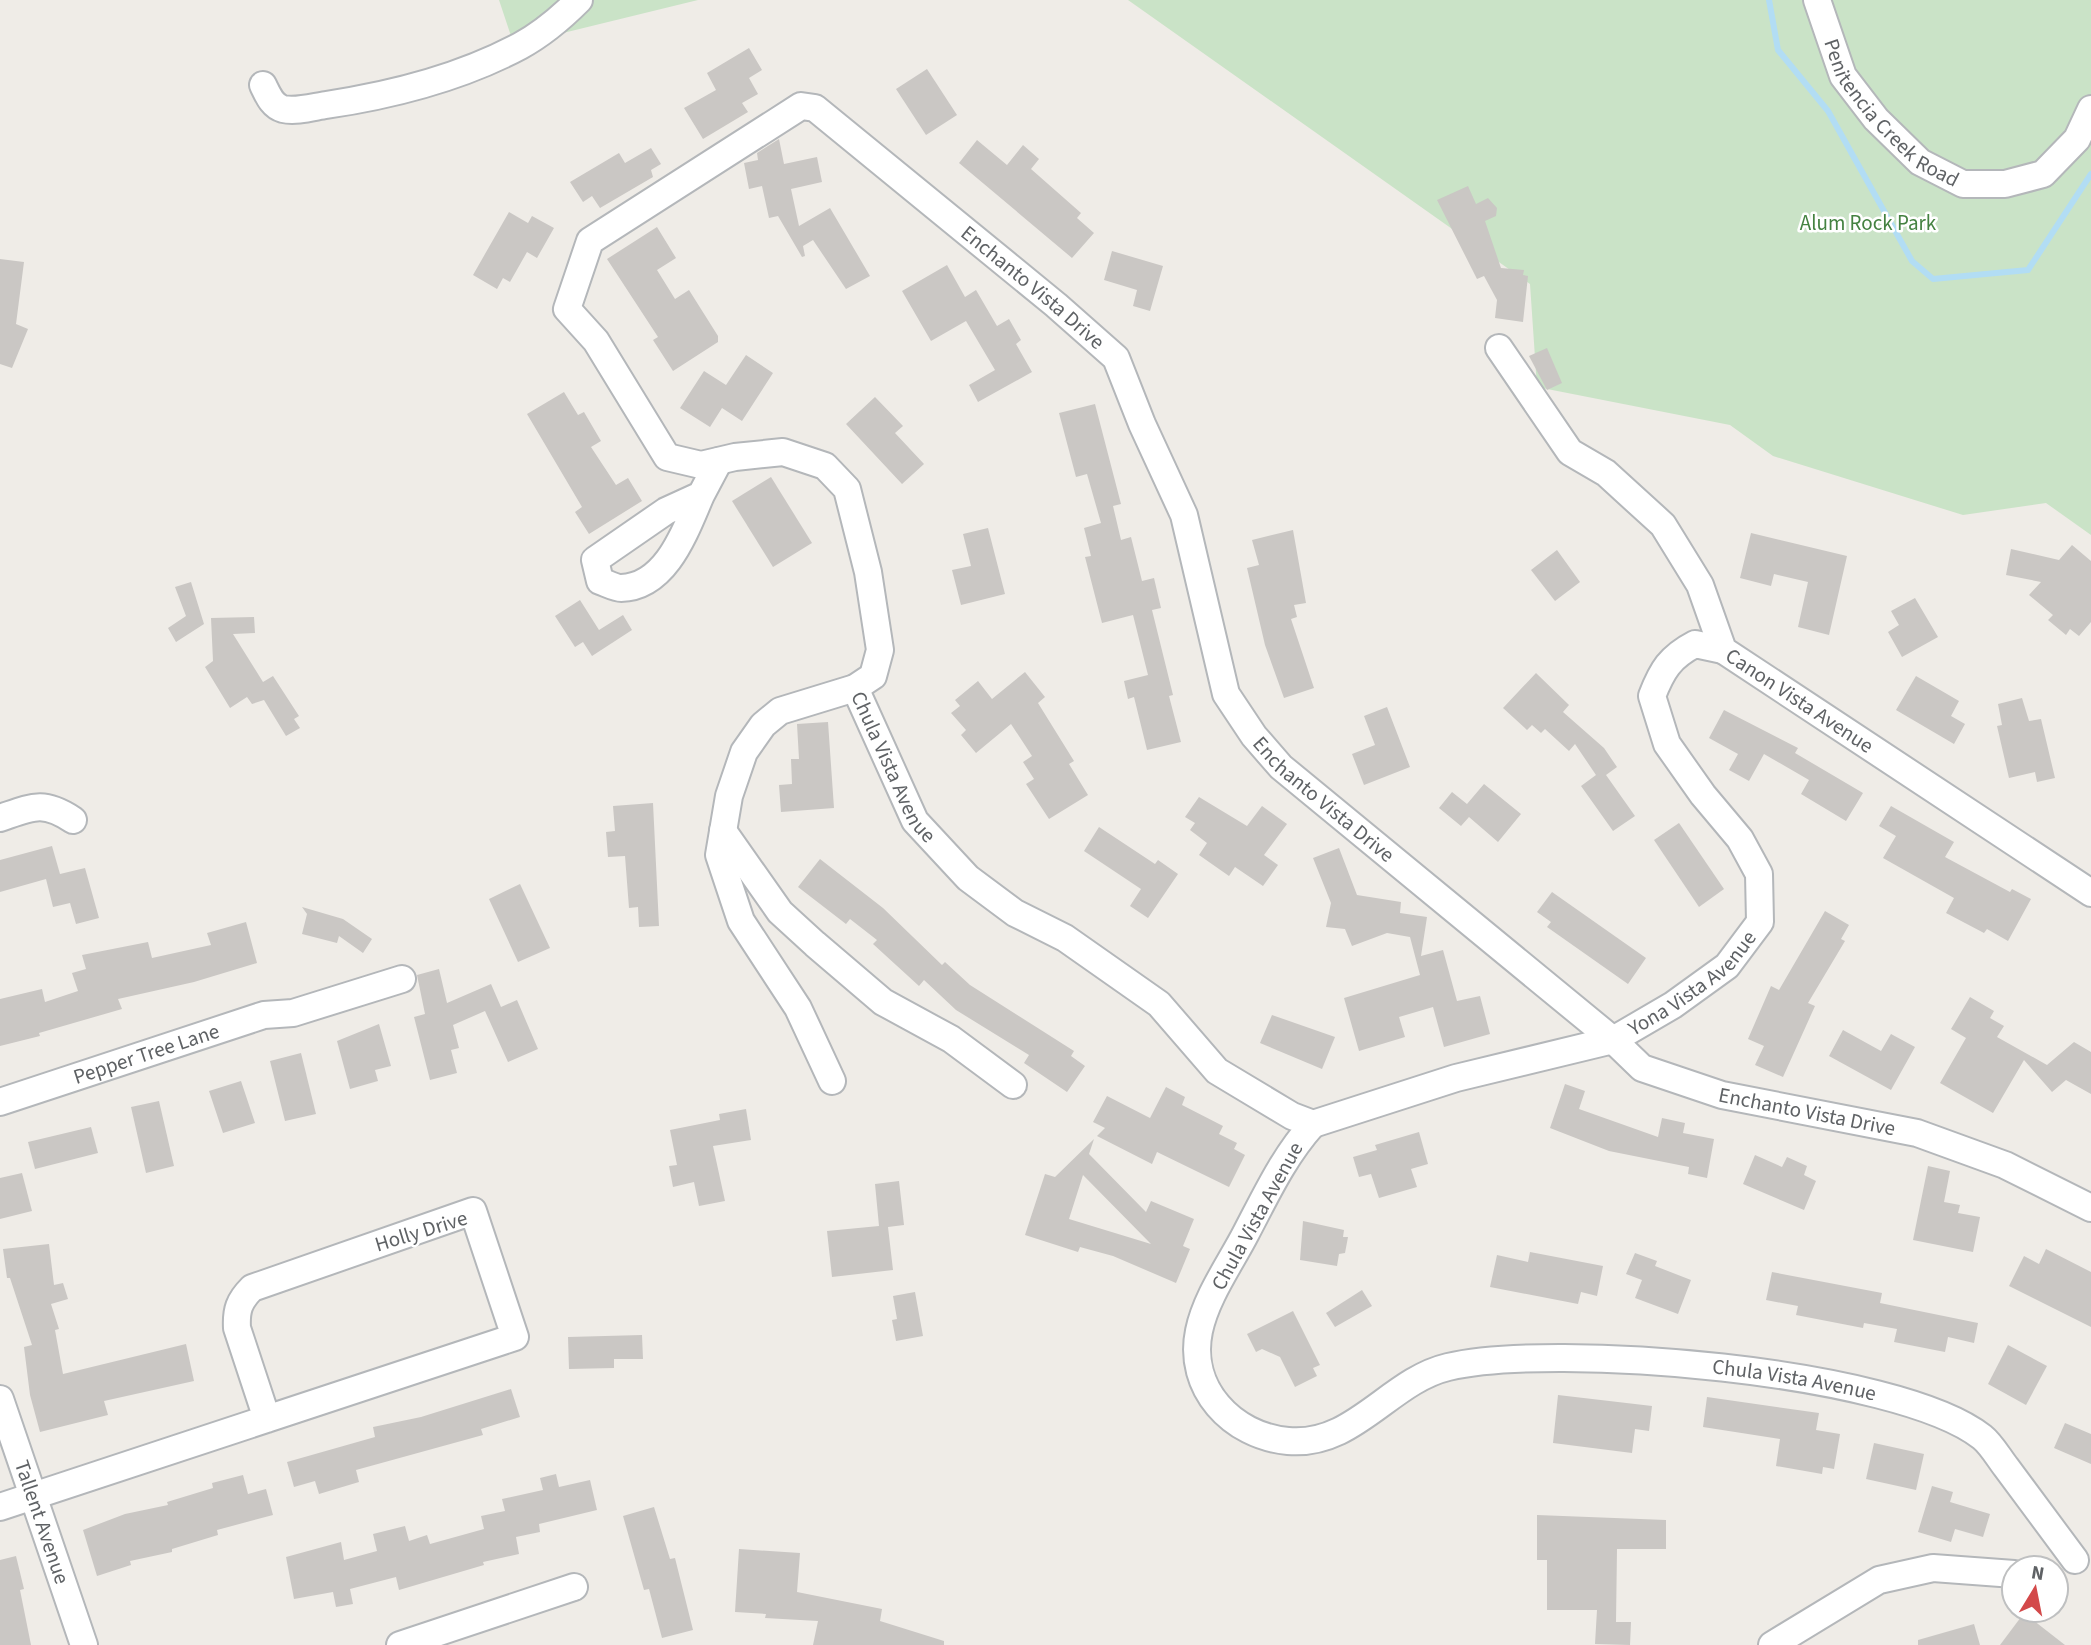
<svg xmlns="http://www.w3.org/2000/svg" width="2091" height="1645" font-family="'Source Sans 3',sans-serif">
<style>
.green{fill:#cae3c7}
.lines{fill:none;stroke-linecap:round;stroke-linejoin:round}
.stream{stroke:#b2ddf4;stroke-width:6}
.building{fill:#cac7c4;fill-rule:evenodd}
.minor-casing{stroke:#b4b7ba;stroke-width:30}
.minor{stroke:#fff;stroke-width:26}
.labels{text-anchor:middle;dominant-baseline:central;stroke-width:5;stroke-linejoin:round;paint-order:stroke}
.street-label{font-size:21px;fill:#5f6265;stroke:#fff}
.park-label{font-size:21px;fill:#448241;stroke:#fff}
</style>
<rect width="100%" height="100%" fill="#efece7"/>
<g class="green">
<path d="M 499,0 L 698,0 L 514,45 Z"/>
<path d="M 1128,0 L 2091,0 L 2091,535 L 2046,503 L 1963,515 L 1773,456 L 1730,425 L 1537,387 L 1530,284 Z"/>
</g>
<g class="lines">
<path class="stream" d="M 1769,0 L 1778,50 L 1828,111 L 1912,261 L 1933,279 L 2028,270 L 2091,174"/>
</g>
<g class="building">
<path d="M 749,48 L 762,70 L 749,78 L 758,94 L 742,103 L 748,112 L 703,139 L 684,108 L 716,90 L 707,73 Z"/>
<path d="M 927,69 L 957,115 L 926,135 L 896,89 Z"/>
<path d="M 779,139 L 784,164 L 817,157 L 822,182 L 791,189 L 799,226 L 830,208 L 870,276 L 846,289 L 813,240 L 803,246 L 805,256 L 802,257 L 778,216 L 769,218 L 762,186 L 749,189 L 744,163 L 758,160 L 757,153 Z"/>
<path d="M 977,140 L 1007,165 L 1023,145 L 1039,159 L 1031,169 L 1081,213 L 1077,218 L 1094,233 L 1072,258 L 959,163 Z"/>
<path d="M 651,148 L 661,164 L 651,170 L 653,177 L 600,208 L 592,196 L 583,202 L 570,182 L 619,153 L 625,163 Z"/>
<path d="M 1468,186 L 1476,204 L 1488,198 L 1497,208 L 1496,216 L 1485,221 L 1501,268 L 1524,270 L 1523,275 L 1528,276 L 1523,322 L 1495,318 L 1497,300 L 1484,276 L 1477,279 L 1437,200 Z"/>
<path d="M 509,212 L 528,223 L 532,216 L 554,228 L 537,258 L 527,252 L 510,282 L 503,278 L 497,289 L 473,275 Z"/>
<path d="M 657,227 L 676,258 L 657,270 L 675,299 L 689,290 L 718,336 L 718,342 L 673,371 L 653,340 L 658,337 L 607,259 Z"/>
<path d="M 1112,251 L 1163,266 L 1150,311 L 1133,306 L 1137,290 L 1104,280 Z"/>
<path d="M 0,259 L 24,262 L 16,324 L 28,329 L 12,368 L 0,364 Z"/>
<path d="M 947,265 L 965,297 L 976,290 L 997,326 L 1009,319 L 1021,340 L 1016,344 L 1032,372 L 978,402 L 969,385 L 995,370 L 966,321 L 931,341 L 902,291 Z"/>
<path d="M 1547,348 L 1562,383 L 1547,390 L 1529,356 Z"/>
<path d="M 746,355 L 773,373 L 742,421 L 722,408 L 710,427 L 680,408 L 704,371 L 726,385 Z"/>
<path d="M 564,392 L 578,415 L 584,412 L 601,441 L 591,447 L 616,485 L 628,478 L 642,501 L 589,534 L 575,512 L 582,507 L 527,414 Z"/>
<path d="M 875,397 L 903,426 L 895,433 L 924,464 L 902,484 L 846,424 Z"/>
<path d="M 1095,404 L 1121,504 L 1113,506 L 1121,540 L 1131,537 L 1142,581 L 1154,578 L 1161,608 L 1152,610 L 1173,695 L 1169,696 L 1181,742 L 1147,750 L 1134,697 L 1128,699 L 1124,681 L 1148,675 L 1133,615 L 1102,623 L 1085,557 L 1091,556 L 1084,528 L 1101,523 L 1087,474 L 1076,477 L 1059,413 Z"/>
<path d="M 771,477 L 812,543 L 773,567 L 732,501 Z"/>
<path d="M 988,528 L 1005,594 L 961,605 L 952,570 L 971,566 L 963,534 Z"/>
<path d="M 1293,530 L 1306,603 L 1294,605 L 1297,617 L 1291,619 L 1314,688 L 1284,698 L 1265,645 L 1247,568 L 1259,565 L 1252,540 Z"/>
<path d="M 1751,533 L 1847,556 L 1829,635 L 1798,627 L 1808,582 L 1774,574 L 1771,586 L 1740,578 Z"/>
<path d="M 2072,545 L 2091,561 L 2091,622 L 2079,636 L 2070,629 L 2066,635 L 2048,620 L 2053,615 L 2029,595 L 2041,582 L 2006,575 L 2011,549 L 2059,560 Z"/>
<path d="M 1557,550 L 1580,582 L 1555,601 L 1531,570 Z"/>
<path d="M 191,582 L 204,624 L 176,642 L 168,628 L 186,616 L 175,587 Z"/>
<path d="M 1915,598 L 1938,637 L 1902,657 L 1888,632 L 1899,625 L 1891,611 Z"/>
<path d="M 580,600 L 599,630 L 623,615 L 632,630 L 592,656 L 583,642 L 575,647 L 555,616 Z"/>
<path d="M 254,617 L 255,633 L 233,634 L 263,682 L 273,676 L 299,716 L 294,719 L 300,728 L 286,736 L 264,700 L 252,704 L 247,697 L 230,708 L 205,667 L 213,661 L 211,618 Z"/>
<path d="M 1025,672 L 1045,697 L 1038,703 L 1074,761 L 1069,764 L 1088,795 L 1049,819 L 1026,784 L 1034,779 L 1023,762 L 1032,756 L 1011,724 L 976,753 L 961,735 L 966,730 L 951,713 L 960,706 L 955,700 L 978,681 L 992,699 Z"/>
<path d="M 1536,673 L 1569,705 L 1563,712 L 1604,748 L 1617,767 L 1606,775 L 1635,816 L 1613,831 L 1581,786 L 1596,775 L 1575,744 L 1569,751 L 1545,729 L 1541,733 L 1532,725 L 1527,730 L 1503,708 Z"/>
<path d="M 1916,676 L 1959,701 L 1951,716 L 1965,724 L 1954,744 L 1896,710 Z"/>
<path d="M 2022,698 L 2029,721 L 2041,719 L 2055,778 L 2037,782 L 2035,772 L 2009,778 L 1997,726 L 2002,725 L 1998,704 Z"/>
<path d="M 1387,707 L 1410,767 L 1364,785 L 1352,754 L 1375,745 L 1364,716 Z"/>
<path d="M 1724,710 L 1798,748 L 1795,753 L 1863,793 L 1846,821 L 1801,794 L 1809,780 L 1764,754 L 1749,781 L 1729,770 L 1738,754 L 1709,738 Z"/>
<path d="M 828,722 L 834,808 L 781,812 L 779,785 L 792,784 L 791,759 L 799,759 L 797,724 Z"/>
<path d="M 1484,784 L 1521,814 L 1498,842 L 1469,817 L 1461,826 L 1439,808 L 1452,792 L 1467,804 Z"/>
<path d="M 1199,797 L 1247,826 L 1262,806 L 1287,824 L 1264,855 L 1278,865 L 1263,886 L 1235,867 L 1229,876 L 1199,855 L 1207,843 L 1190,830 L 1195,823 L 1185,817 Z"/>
<path d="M 653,803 L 659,926 L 639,927 L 638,907 L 629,908 L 625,856 L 608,857 L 606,832 L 615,831 L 613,806 Z"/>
<path d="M 1891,806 L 1954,842 L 1945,857 L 2010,892 L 2012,889 L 2031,899 L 2008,941 L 1987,929 L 1984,933 L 1946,913 L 1954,898 L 1883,858 L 1896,836 L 1879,826 Z"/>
<path d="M 1679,823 L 1724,889 L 1699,907 L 1654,840 Z"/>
<path d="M 1099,827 L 1155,864 L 1158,860 L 1178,874 L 1148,918 L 1130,906 L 1141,889 L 1084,851 Z"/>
<path d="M 52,846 L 60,874 L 85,868 L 99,918 L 76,924 L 70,903 L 53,907 L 46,879 L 0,892 L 0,860 Z"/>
<path d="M 1339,848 L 1357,895 L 1401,902 L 1400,913 L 1427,917 L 1421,956 L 1443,950 L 1457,1001 L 1480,996 L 1490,1034 L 1444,1047 L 1433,1007 L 1399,1017 L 1405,1037 L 1359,1051 L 1344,998 L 1420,975 L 1410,937 L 1387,933 L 1352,946 L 1345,929 L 1326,927 L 1331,903 L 1313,858 Z"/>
<path d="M 820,859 L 883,908 L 942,965 L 945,962 L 970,985 L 1074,1051 L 1071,1056 L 1085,1066 L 1067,1092 L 1024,1063 L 1029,1055 L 956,1010 L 924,980 L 919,986 L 873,944 L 877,940 L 850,919 L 846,924 L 798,887 Z"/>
<path d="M 520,884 L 550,948 L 518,962 L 489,899 Z"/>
<path d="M 1552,892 L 1646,958 L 1628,984 L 1547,927 L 1551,922 L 1537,912 Z"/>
<path d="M 302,907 L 343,919 L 372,939 L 363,953 L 339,936 L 337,943 L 302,934 L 307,914 Z"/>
<path d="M 1825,911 L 1849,925 L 1841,939 L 1845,941 L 1808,1003 L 1815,1006 L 1783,1077 L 1755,1065 L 1764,1046 L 1748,1039 L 1771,986 L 1779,990 Z"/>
<path d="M 246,922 L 257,963 L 194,982 L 118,999 L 122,1009 L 39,1033 L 40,1036 L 0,1046 L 0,999 L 42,989 L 45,1002 L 78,991 L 72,973 L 86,969 L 82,955 L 148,942 L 152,958 L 211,945 L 207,933 Z"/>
<path d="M 439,969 L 447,1003 L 491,984 L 501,1007 L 517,1000 L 538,1049 L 508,1062 L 485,1011 L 453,1025 L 459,1048 L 451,1050 L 457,1073 L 430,1080 L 414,1017 L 425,1014 L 417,975 Z"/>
<path d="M 1970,997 L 1994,1011 L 1990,1018 L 2004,1026 L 1997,1037 L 2047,1065 L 2074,1042 L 2091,1052 L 2091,1094 L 2066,1080 L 2052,1092 L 2024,1060 L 1993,1113 L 1940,1083 L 1966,1038 L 1951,1029 Z"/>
<path d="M 1272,1015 L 1335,1037 L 1322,1069 L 1260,1043 Z"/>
<path d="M 379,1024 L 391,1066 L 375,1070 L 378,1081 L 350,1089 L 337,1041 Z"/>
<path d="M 1843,1030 L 1881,1051 L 1891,1034 L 1915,1047 L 1891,1090 L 1829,1056 Z"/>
<path d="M 301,1053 L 316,1114 L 285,1121 L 270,1061 Z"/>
<path d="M 241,1081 L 255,1123 L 223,1133 L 209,1091 Z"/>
<path d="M 1565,1084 L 1585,1091 L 1579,1109 L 1658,1137 L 1662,1118 L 1685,1123 L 1683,1133 L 1714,1139 L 1707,1178 L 1688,1174 L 1689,1167 L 1609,1151 L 1550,1128 Z"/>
<path d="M 1166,1087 L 1185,1097 L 1182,1105 L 1223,1126 L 1219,1134 L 1237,1143 L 1234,1149 L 1245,1155 L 1229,1187 L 1157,1152 L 1152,1164 L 1097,1136 L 1105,1128 L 1093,1122 L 1107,1096 L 1150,1118 Z"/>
<path d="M 159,1101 L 174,1166 L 146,1173 L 131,1107 Z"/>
<path d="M 746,1109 L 751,1140 L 713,1146 L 725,1201 L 699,1206 L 694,1182 L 673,1187 L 669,1166 L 677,1165 L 670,1130 L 720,1120 L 719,1114 Z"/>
<path d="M 91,1127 L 98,1153 L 35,1169 L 28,1142 Z"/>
<path d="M 1419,1132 L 1428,1164 L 1411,1169 L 1417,1187 L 1379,1198 L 1371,1174 L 1359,1177 L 1353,1157 L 1377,1150 L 1375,1145 Z"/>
<path d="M 1094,1139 L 1089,1154 L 1146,1212 L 1151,1201 L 1194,1219 L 1183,1246 L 1190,1249 L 1176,1283 L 1113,1256 L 1080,1247 L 1078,1252 L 1025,1235 L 1045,1174 L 1055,1177 ZM 1083,1175 L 1151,1244 L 1069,1219 Z"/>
<path d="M 1755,1155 L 1782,1167 L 1787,1157 L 1807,1166 L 1804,1175 L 1816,1181 L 1804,1210 L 1743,1184 Z"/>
<path d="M 1928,1166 L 1950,1171 L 1944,1202 L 1960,1205 L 1958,1213 L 1980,1217 L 1973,1252 L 1913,1240 Z"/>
<path d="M 22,1173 L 32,1211 L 0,1219 L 0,1178 Z"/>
<path d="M 899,1181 L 904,1225 L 888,1227 L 893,1270 L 832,1277 L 827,1231 L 879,1226 L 875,1184 Z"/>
<path d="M 1303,1221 L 1344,1230 L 1343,1237 L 1348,1237 L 1345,1253 L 1339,1254 L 1337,1266 L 1300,1260 Z"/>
<path d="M 49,1244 L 54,1285 L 63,1283 L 68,1299 L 51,1304 L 59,1329 L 55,1330 L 63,1374 L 186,1344 L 194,1381 L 104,1401 L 108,1415 L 40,1432 L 30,1395 L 24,1347 L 32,1345 L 10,1278 L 7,1278 L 3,1249 Z"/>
<path d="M 2046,1249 L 2091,1272 L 2091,1327 L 2009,1286 L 2024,1256 L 2039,1264 Z"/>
<path d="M 1530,1252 L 1603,1266 L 1597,1296 L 1581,1292 L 1578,1304 L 1490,1287 L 1497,1255 L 1528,1262 Z"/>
<path d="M 1635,1253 L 1657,1261 L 1655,1266 L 1691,1280 L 1678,1314 L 1635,1298 L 1642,1280 L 1626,1274 Z"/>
<path d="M 1772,1272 L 1882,1293 L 1880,1303 L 1978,1323 L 1974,1343 L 1948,1337 L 1945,1352 L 1894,1342 L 1897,1329 L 1864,1323 L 1863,1328 L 1796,1315 L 1798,1306 L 1766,1300 Z"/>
<path d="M 1362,1290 L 1372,1306 L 1335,1327 L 1326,1313 Z"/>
<path d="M 915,1292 L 923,1336 L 896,1341 L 892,1320 L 897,1319 L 893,1296 Z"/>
<path d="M 1293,1311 L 1320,1365 L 1313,1368 L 1317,1376 L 1295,1387 L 1280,1357 L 1262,1349 L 1256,1352 L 1247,1334 Z"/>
<path d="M 642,1335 L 643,1359 L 614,1359 L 614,1368 L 569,1369 L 568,1337 Z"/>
<path d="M 2008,1345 L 2047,1366 L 2026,1405 L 1988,1384 Z"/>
<path d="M 511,1389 L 520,1417 L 481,1429 L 483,1435 L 356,1470 L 359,1482 L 319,1494 L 315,1481 L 294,1487 L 287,1462 L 375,1437 L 373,1427 L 421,1417 Z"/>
<path d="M 1558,1395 L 1652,1406 L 1649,1431 L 1635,1429 L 1632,1453 L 1553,1443 Z"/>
<path d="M 1707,1397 L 1819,1413 L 1816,1430 L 1840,1434 L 1834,1469 L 1823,1467 L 1822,1474 L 1776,1466 L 1780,1439 L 1703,1427 Z"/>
<path d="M 2065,1423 L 2091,1434 L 2091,1464 L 2054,1448 Z"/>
<path d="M 1874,1443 L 1924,1454 L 1916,1490 L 1866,1479 Z"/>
<path d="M 556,1474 L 559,1487 L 590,1480 L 597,1510 L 539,1524 L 540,1532 L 516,1537 L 519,1554 L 483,1562 L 484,1565 L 399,1590 L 396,1577 L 350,1589 L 353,1604 L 336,1607 L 333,1592 L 294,1599 L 286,1557 L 341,1542 L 344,1560 L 377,1551 L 373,1534 L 405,1526 L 409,1541 L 427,1535 L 430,1544 L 484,1529 L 481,1516 L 505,1511 L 502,1499 L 543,1490 L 540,1478 Z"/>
<path d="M 243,1475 L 248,1494 L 266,1489 L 273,1515 L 217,1530 L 218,1535 L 172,1549 L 172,1552 L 130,1561 L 131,1565 L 97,1576 L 83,1530 L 125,1514 L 168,1505 L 167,1502 L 213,1488 L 212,1483 Z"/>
<path d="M 1932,1486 L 1953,1492 L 1950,1502 L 1990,1514 L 1983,1537 L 1955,1529 L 1951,1542 L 1918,1532 Z"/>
<path d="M 654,1507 L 670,1559 L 675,1558 L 693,1630 L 662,1638 L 649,1589 L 644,1590 L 623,1516 Z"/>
<path d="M 1537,1515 L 1666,1520 L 1666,1549 L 1617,1549 L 1616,1622 L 1631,1622 L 1630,1645 L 1595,1644 L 1597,1610 L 1547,1610 L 1547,1560 L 1537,1560 Z"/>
<path d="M 739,1549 L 800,1553 L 797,1592 L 882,1609 L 880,1621 L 944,1641 L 944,1645 L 813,1645 L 818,1621 L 765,1618 L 766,1614 L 735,1612 Z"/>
<path d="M 16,1556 L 24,1589 L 20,1590 L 31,1645 L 0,1645 L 0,1560 Z"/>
<path d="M 2024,1613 L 2065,1645 L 2000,1645 Z"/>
<path d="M 1974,1624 L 1980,1645 L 1918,1645 L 1918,1640 Z"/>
</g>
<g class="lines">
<g class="minor-casing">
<g id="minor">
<path id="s1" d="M 1817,0 L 1843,76 L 1876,119 L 1920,162 L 1963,184 L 2005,184 L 2043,174 L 2077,139 L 2091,109"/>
<path d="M 263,85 C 268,95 272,106 283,109 C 296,112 313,107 326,105 C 393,95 460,78 520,46 C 542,34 561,18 579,0"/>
<path id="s2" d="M 1499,348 L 1570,452 L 1606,473 L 1663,525 L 1700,585 L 1723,650 L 2091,893"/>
<path d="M 701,495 C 686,529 667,587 621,588 C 615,588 606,583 600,581 L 595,560 L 666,511 L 701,495 L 719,461"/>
<path id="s3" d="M 855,688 L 915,821 L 968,878 L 1015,913 L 1065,938 L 1159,1004 L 1217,1071 L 1292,1116 L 1313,1124 C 1284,1156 1266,1195 1246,1233 C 1230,1264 1206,1297 1199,1331 C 1187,1388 1232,1436 1288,1441 C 1354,1447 1389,1381 1448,1367 C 1553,1342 1897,1370 1982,1437 C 1991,1444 1999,1458 2006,1467 C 2029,1498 2052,1529 2075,1560"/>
<path d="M 0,818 C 32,807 43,800 73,820"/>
<path d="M 723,831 L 780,912 L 815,944 L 883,1002 L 951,1039 L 1013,1085"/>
<path id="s4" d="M 832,1081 L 798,1008 L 741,921 L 719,855 L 729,796 L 744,752 L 763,725 L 780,711 L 855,688 L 873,676 L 880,650 L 868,572 L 847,489 L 825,466 L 783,452 L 735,457 L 701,465 L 667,457 L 596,341 L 567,309 L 590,241 L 801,106 L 815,108 L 1056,305 L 1116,358 L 1142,424 L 1184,515 L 1226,694 L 1254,736 L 1281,767 L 1613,1040 L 1642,1068 L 1722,1095 L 1917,1133 L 2005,1165 L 2091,1208"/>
<path id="s5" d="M 0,1102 L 264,1015 L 293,1013 L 402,979"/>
<path id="s6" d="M 1313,1124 L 1456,1078 L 1613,1040 L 1673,1005 L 1727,966 L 1760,922 L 1759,874 L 1740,839 L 1703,795 L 1667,744 L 1652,696 C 1662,670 1670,657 1695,644 L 1723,650"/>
<path id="s7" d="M 0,1399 L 84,1645"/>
<path d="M 0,1507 L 515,1337 L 473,1211 L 252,1288 C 239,1301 236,1310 237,1328 L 267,1419"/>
<path d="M 400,1645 L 574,1587"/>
<path d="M 1772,1645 L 1879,1580 L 1933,1568 L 2014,1574"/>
</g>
</g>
<use href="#minor" class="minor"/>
</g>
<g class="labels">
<g class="street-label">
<text stroke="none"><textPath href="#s1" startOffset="140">Penitencia Creek Road</textPath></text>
<text stroke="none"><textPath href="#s4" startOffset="1699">Enchanto Vista Drive</textPath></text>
<text stroke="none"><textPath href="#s2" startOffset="476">Canon Vista Avenue</textPath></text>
<text stroke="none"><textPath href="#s3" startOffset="88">Chula Vista Avenue</textPath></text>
<text stroke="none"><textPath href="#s4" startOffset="2308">Enchanto Vista Drive</textPath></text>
<text stroke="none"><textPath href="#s6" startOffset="410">Yona Vista Avenue</textPath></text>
<text stroke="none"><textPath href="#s5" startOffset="154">Pepper Tree Lane</textPath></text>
<text stroke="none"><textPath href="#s4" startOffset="2896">Enchanto Vista Drive</textPath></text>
<text transform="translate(1257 1216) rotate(-61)">Chula Vista Avenue</text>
<text transform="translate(421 1231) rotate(-17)">Holly Drive</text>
<text stroke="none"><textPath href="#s3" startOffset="1577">Chula Vista Avenue</textPath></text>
<text stroke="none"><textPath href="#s7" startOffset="130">Tallent Avenue</textPath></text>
</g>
<g class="park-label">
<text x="1868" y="223">Alum Rock Park</text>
</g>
</g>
<g transform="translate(2035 1589) rotate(10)"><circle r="33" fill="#ffffff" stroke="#bfc0c1" stroke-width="2"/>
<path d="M0-5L12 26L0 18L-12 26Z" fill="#d3494a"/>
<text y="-10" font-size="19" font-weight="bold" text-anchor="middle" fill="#5f6265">N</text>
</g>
</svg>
